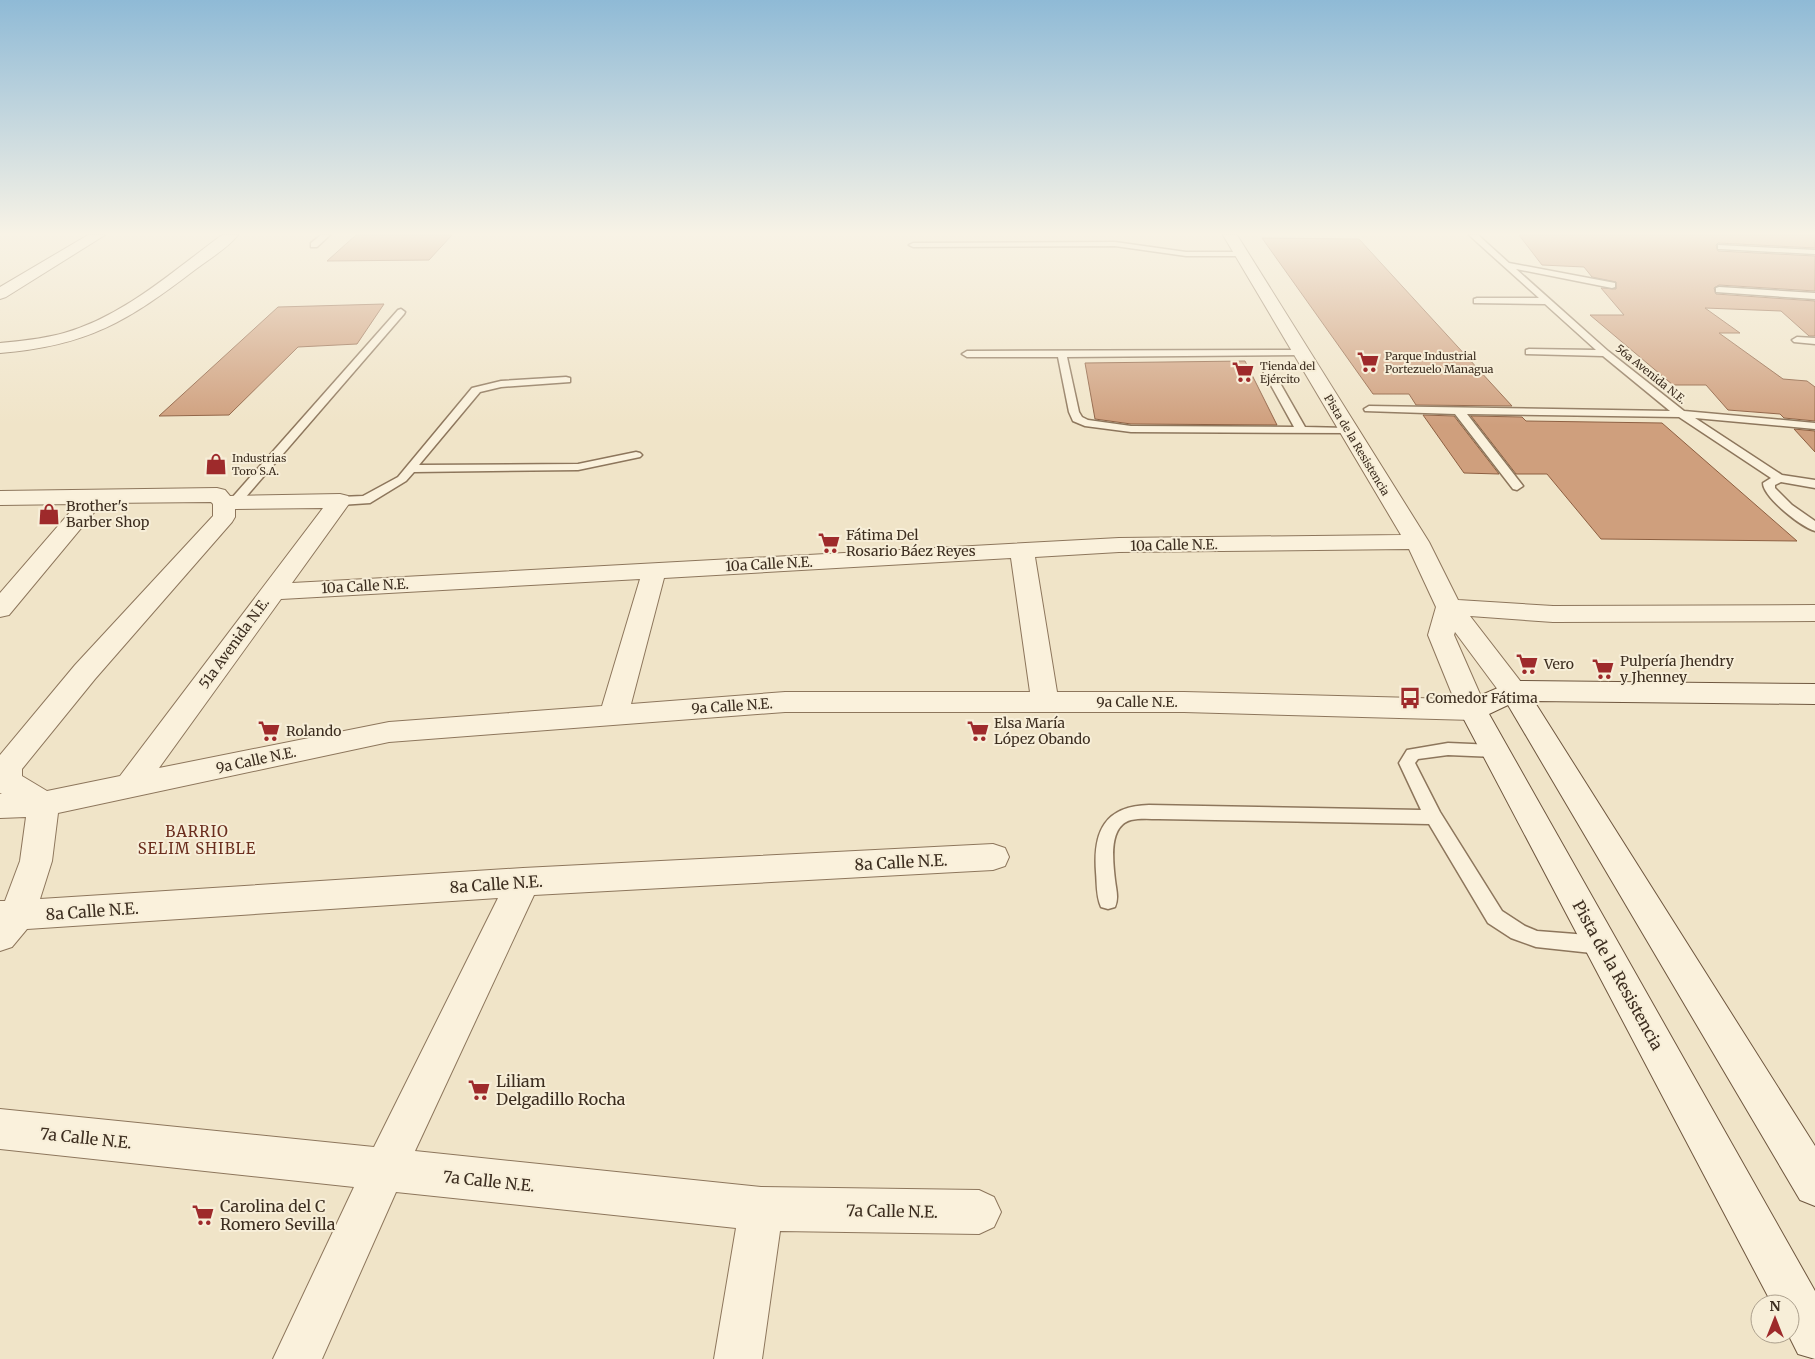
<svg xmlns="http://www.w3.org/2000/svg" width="1815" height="1359" font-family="Merriweather,serif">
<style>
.building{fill:#cf9f7d;stroke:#8d5f41}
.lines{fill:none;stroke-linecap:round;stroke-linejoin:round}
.lane-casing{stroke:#8d765c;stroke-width:3}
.street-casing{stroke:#8d765c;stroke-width:2}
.secondary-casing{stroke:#6f573f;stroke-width:2}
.lane{fill:#faf1dc;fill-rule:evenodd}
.street{fill:#faf1dc;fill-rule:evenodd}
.secondary{fill:#faf1dc;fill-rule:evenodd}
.labels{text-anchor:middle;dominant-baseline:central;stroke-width:4;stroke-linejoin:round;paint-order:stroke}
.far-poi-label{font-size:11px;fill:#3d2e20;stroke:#f7eed8;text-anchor:start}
.far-street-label{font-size:11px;fill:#3d2e20;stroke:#f7eed8}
.poi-label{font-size:14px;fill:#3d2e20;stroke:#f7eed8;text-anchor:start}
.street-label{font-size:14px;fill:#3d2e20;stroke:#f7eed8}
.neighbourhood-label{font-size:15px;letter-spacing:1px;fill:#6b2e1e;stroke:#f7eed8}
.near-street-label{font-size:16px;fill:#3d2e20;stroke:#f7eed8}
.near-poi-label{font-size:16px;fill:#3d2e20;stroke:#f7eed8;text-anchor:start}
</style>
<rect width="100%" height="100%" fill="#f0e4c8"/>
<g class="building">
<path d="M 356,235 L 452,235 L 429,260 L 327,261 Z"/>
<path d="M 1519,235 L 1815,235 L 1815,248 L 1718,243 L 1716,245 L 1718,251 L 1815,256 L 1815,291 L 1719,285 L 1714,288 L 1716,294 L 1815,301 L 1815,336 L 1809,336 L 1781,311 L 1705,308 L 1740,333 L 1719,333 L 1783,379 L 1807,381 L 1815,387 L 1815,421 L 1784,418 L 1780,414 L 1728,410 L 1706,385 L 1673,385 L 1590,315 L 1624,315 L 1601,288 L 1616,289 L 1616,282 L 1592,277 L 1584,267 L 1542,265 Z"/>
<path d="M 1262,238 L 1359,239 L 1512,406 L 1416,405 L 1409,394 L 1373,394 Z"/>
<path d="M 384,304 L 357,344 L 298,347 L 229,415 L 159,416 L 278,307 Z"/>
<path d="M 1245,361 L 1277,425 L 1131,424 L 1095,419 L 1085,363 Z"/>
<path d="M 1423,415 L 1454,416 L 1499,474 L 1464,473 Z"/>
<path d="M 1471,416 L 1522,417 L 1526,421 L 1662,423 L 1797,541 L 1601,539 L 1547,474 L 1516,474 Z"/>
<path d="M 1794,429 L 1815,431 L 1815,452 Z"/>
</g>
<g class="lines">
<g class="lane-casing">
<g id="lane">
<path d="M 321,235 L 330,235 L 317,247 L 311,247 L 311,243 Z"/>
<path d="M 1469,235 L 1478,235 L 1509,263 L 1615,283 L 1615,287 L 1612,288 L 1516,269 L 1608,351 L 1684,411 L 1815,423 L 1815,429 L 1695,418 L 1782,475 L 1815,480 L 1815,488 L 1781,482 L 1775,485 L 1775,488 L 1792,505 L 1815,521 L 1815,531 C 1801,527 1763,497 1763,483 L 1771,478 L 1679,417 L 1467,414 L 1523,486 L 1517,490 L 1513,489 L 1455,414 L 1365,411 L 1364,409 L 1369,406 L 1670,411 L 1603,356 L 1526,354 L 1526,350 L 1529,349 L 1596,350 L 1545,304 L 1474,303 L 1474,299 L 1477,298 L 1539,298 Z"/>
<path d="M 1115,242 L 1186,252 L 1241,252 L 1245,254 L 1241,256 L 1186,256 L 1115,246 L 913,247 L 909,245 L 913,243 Z"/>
<path d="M 1718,245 L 1815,250 L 1815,254 L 1721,249 L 1718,249 Z"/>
<path d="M 1719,287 L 1815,293 L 1815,299 L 1716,292 L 1716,288 Z"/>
<path d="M 401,309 L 405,312 L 404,314 L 238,506 L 230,506 L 228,503 L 230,500 L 398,310 Z"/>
<path d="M 1797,337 L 1815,338 L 1815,344 L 1794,342 L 1792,340 Z"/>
<path d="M 1301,350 L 1306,353 L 1304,355 L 1067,357 L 1079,412 L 1082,417 L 1088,420 L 1131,426 L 1294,427 L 1262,369 L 1267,366 L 1272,369 L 1305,427 L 1348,428 L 1353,431 L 1352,433 L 1131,432 L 1085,426 L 1073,421 L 1069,412 L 1058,357 L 967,357 L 962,354 L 967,351 Z"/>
<path d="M 566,377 L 570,378 L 570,382 L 501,387 L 480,392 L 419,465 L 578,464 L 636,452 L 640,453 L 642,455 L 640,457 L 578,470 L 414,472 L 406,481 L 370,503 L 340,505 L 334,501 L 340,497 L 363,496 L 398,477 L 472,388 L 501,381 Z"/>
<path d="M 1448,743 L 1495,745 L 1501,747 L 1503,751 L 1501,755 L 1495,757 L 1448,755 L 1418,759 L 1415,763 L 1440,812 L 1502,911 L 1525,926 L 1537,931 L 1601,936 L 1608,939 L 1611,945 L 1608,951 L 1601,954 L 1536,947 L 1511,938 L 1488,923 L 1429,824 L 1159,819 C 1150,819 1140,818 1131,820 C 1108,826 1113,862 1115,880 C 1116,889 1119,898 1115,907 L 1108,909 L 1101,907 C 1096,896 1097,883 1096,872 C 1093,831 1105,806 1149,805 L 1421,810 L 1399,763 L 1407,750 Z"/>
</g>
</g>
<g class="street-casing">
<g id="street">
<path d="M 88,235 L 105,235 L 6,297 L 0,299 L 0,287 Z"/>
<path d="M 222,235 L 238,235 C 228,248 209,259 196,269 C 128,321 88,346 0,353 L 0,343 C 21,341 43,339 64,333 C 124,316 173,271 222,235 Z"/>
<path d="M 1223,235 L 1237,235 L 1429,542 L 1458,600 L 1553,606 L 1815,605 L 1815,621 L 1553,622 L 1470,616 L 1528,691 L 1524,698 L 1514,701 L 1504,698 L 1455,632 L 1454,635 L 1487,710 L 1483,717 L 1473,720 L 1184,712 L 785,712 L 389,742 L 58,813 L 52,861 L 40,899 L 523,868 L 993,844 L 1005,848 L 1009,857 L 1005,866 L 993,870 L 534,895 L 415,1151 L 761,1187 L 979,1190 L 994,1197 L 1001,1212 L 994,1227 L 979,1234 L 780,1231 L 762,1359 L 714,1359 L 736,1228 L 396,1192 L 322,1359 L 273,1359 L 354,1187 L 0,1149 L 0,1109 L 374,1147 L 498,898 L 27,929 L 12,947 L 0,951 L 0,901 L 5,901 L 20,861 L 26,817 L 0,818 L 0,794 L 2,794 L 0,793 L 0,755 L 75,665 L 213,516 L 213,504 L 211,502 L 102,503 L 9,615 L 0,617 L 0,593 L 77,504 L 0,505 L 0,491 L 217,488 L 225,490 L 230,496 L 340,494 L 348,496 L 351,501 L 292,583 L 1119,538 L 1401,535 ZM 323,508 L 120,776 L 47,791 L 22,776 L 22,769 L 95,679 L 232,522 L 235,517 L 235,509 ZM 1409,549 L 1436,607 L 1428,635 L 1454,699 L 1184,692 L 1057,692 L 1035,557 L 1119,552 ZM 1011,558 L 1030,692 L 785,692 L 631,704 L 664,578 ZM 640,579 L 602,706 L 389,722 L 159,768 L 281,599 Z"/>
</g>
</g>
<g class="secondary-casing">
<path id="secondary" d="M 1514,681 L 1815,684 L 1815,704 L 1534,701 L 1815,1146 L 1815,1206 L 1800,1200 L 1508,705 L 1489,714 L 1815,1291 L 1815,1359 L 1798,1354 L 1788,1334 L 1790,1334 L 1790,1304 L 1772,1304 L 1459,710 L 1463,703 Z"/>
</g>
<use href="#lane" class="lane"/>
<use href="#street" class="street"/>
<use href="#secondary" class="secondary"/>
</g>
<linearGradient id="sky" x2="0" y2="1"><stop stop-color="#8fbad6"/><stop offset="0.55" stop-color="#f8f3e6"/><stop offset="1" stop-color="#f8f3e6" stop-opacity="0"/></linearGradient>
<rect width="1815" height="425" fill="url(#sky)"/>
<defs>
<g id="supermarket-bare" transform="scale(1.725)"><path d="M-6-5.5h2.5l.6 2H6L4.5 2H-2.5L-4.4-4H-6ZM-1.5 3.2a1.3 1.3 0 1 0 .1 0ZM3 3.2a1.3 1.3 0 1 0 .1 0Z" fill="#9e2a2b" stroke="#f7eed8" stroke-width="2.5" paint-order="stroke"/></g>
<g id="shop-bare" transform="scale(1.725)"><path d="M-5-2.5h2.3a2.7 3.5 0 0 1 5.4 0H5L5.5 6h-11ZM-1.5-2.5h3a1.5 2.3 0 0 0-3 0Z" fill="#9e2a2b" stroke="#f7eed8" stroke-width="2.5" paint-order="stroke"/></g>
<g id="bus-bare" transform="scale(1.725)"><path d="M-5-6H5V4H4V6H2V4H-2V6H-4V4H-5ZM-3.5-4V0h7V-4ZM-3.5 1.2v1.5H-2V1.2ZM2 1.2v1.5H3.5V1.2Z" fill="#9e2a2b" stroke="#f7eed8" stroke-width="2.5" paint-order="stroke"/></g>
</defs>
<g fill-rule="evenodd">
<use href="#supermarket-bare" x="1368" y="362"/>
<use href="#supermarket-bare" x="1243" y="372"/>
<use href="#shop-bare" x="216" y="464"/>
<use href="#shop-bare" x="49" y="514"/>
<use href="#supermarket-bare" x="829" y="543"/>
<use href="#supermarket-bare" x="1527" y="664"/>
<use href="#supermarket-bare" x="1603" y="669"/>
<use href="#bus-bare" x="1410" y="698"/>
<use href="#supermarket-bare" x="269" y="731"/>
<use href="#supermarket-bare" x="978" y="731"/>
<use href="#supermarket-bare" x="479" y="1090"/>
<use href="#supermarket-bare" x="203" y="1215"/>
</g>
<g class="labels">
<g class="far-poi-label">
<text x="1385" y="356">Parque Industrial<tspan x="1385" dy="13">Portezuelo Managua</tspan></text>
<text x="1260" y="366">Tienda del<tspan x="1260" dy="13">Ejército</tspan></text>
<text x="232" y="458">Industrias<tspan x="232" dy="13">Toro S.A.</tspan></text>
</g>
<g class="far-street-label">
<text transform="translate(1651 374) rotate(39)">56a Avenida N.E.</text>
<text transform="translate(1357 445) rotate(59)">Pista de la Resistencia</text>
</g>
<g class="poi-label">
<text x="66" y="506">Brother's<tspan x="66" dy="16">Barber Shop</tspan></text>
<text x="846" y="535">Fátima Del<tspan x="846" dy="16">Rosario Báez Reyes</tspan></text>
<text x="1620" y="661">Pulpería Jhendry<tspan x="1620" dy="16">y Jhenney</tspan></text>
<text x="1544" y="664">Vero</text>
<text x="1426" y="698">Comedor Fátima</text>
<text x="994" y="723">Elsa María<tspan x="994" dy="16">López Obando</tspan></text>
<text x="286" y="731">Rolando</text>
</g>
<g class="street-label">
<text transform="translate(1174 545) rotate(-1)">10a Calle N.E.</text>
<text transform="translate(769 564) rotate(-3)">10a Calle N.E.</text>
<text transform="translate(365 586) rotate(-3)">10a Calle N.E.</text>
<text transform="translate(234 643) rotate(-54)">51a Avenida N.E.</text>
<text x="1137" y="702">9a Calle N.E.</text>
<text transform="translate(732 706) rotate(-4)">9a Calle N.E.</text>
<text transform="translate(256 760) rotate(-12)">9a Calle N.E.</text>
</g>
<g class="neighbourhood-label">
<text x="197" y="831">BARRIO<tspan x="197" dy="17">SELIM SHIBLE</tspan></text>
</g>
<g class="near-street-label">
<text transform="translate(901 862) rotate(-3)">8a Calle N.E.</text>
<text transform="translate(496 884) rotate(-4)">8a Calle N.E.</text>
<text transform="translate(92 911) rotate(-4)">8a Calle N.E.</text>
<text transform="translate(1618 975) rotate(61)">Pista de la Resistencia</text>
<text transform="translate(86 1138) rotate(6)">7a Calle N.E.</text>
<text transform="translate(489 1181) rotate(6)">7a Calle N.E.</text>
<text transform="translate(892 1211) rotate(1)">7a Calle N.E.</text>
</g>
<g class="near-poi-label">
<text x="496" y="1081">Liliam<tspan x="496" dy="18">Delgadillo Rocha</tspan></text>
<text x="220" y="1206">Carolina del C<tspan x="220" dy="18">Romero Sevilla</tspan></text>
</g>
</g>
<g transform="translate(1775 1319)"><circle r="24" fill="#f7eed8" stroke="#ada18e"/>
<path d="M0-4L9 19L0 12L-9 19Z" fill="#9e2a2b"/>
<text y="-8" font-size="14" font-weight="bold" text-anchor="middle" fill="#3d2e20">N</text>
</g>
</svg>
